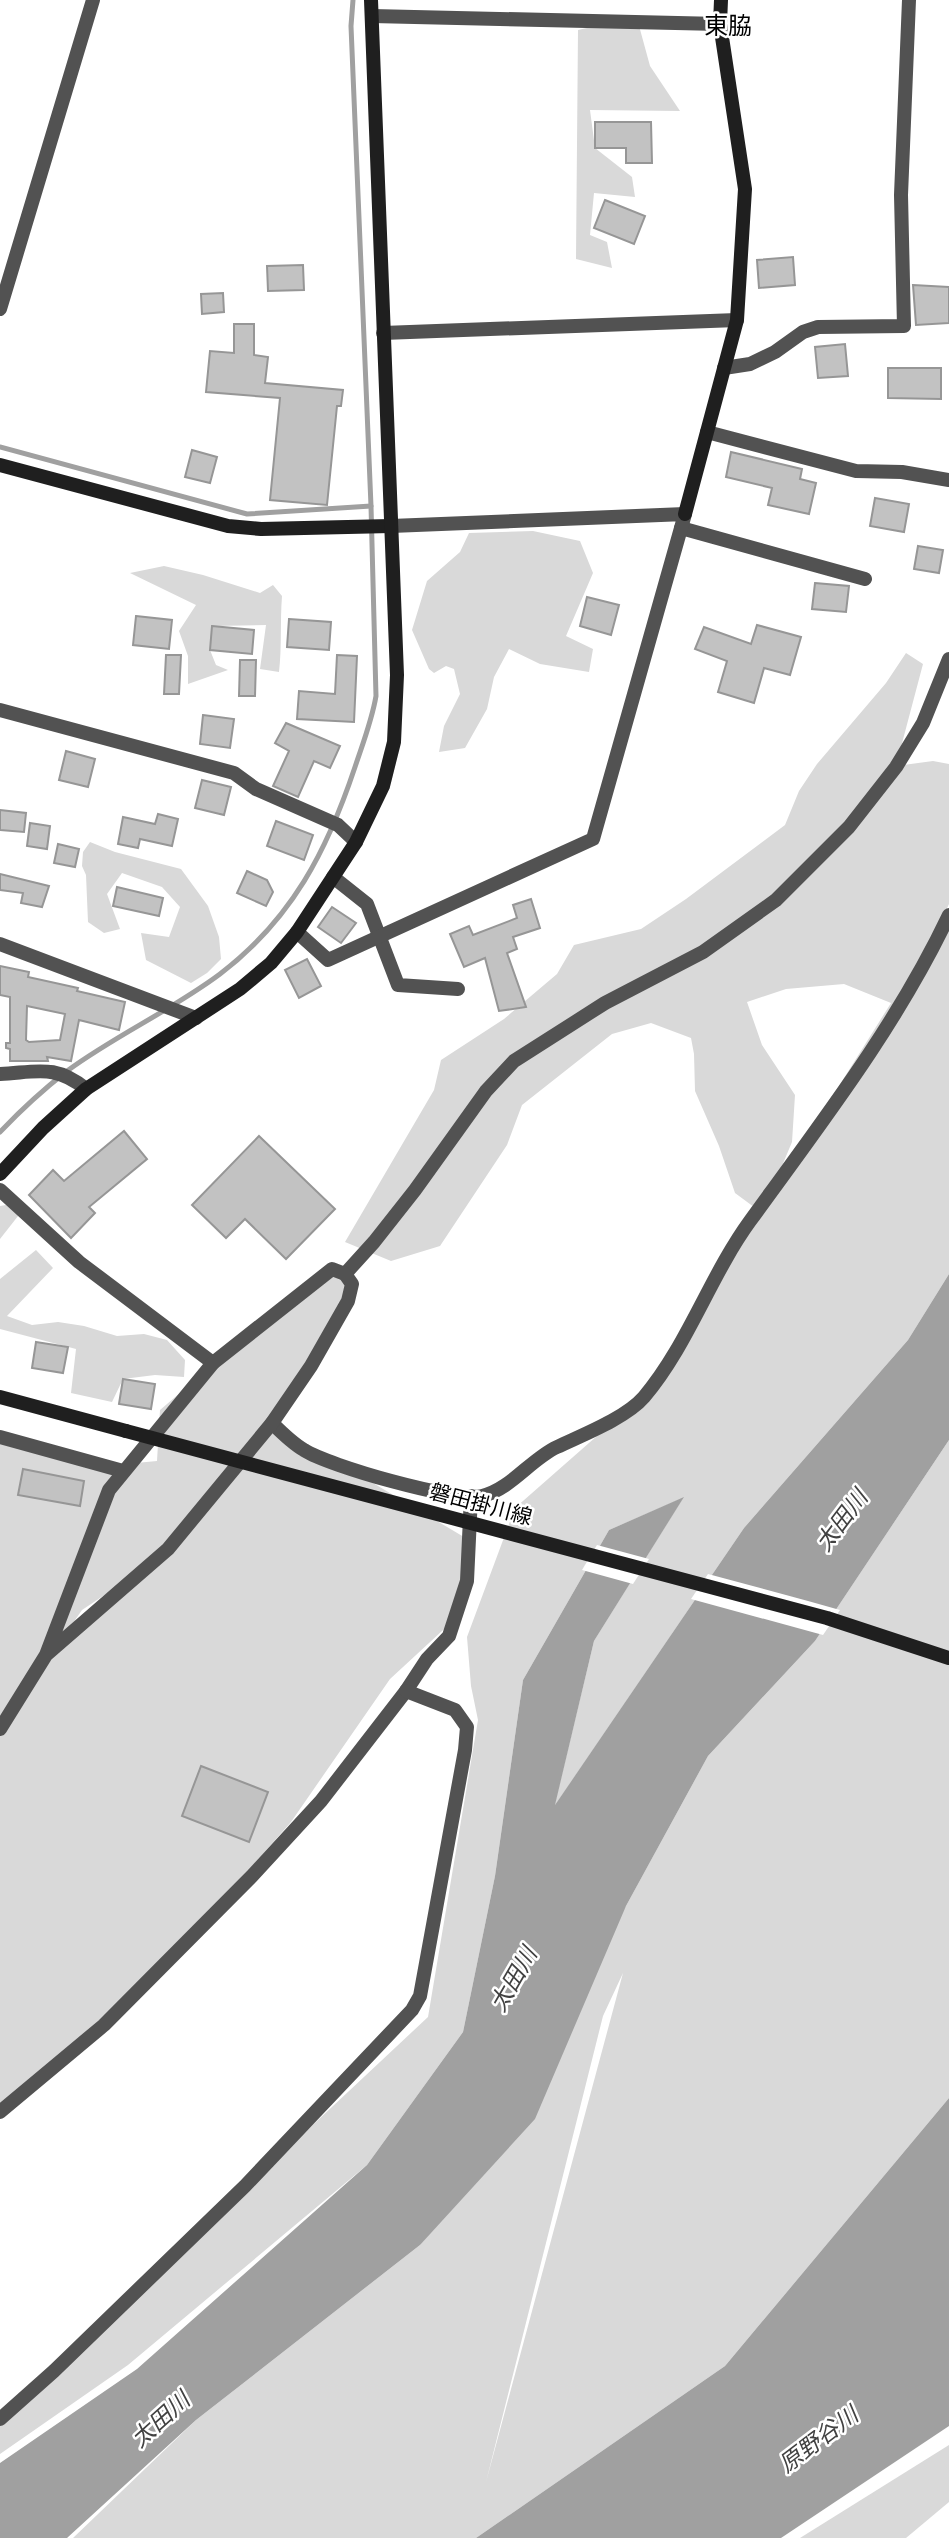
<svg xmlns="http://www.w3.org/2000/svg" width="949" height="2538" font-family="'Archivo Narrow','Noto Sans JP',sans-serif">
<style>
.green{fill:#d9d9d9;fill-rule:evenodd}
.water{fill:#a0a0a0}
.pier{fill:#fff}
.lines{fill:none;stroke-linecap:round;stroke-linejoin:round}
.stream{stroke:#a0a0a0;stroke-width:5}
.building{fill:#c2c2c2;stroke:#969696;stroke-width:2;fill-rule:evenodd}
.street{stroke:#525252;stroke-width:14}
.secondary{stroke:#1f1f1f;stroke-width:14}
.secondary-bridge{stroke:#1f1f1f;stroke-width:14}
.labels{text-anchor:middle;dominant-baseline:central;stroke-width:5;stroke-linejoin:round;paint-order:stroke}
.street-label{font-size:21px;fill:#000;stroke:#fff}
.water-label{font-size:23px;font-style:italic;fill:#414141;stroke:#fff}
.quarter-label{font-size:24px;fill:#000;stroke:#fff}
</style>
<rect width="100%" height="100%" fill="#fff"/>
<g class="green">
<path d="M 612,22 L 638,22 L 650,66 L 680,111 L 590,110 L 595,148 L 632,177 L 635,197 L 594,193 L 590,235 L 607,242 L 612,268 L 576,259 L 578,30 Z"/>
<path d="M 533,531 L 580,541 L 593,573 L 566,636 L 593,649 L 589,672 L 540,664 L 509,649 L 494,677 L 487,709 L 465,748 L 439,752 L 444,726 L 460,694 L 454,669 L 446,666 L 434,673 L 429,669 L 412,630 L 427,581 L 460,552 L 469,533 Z"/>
<path d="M 164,566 L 203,575 L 260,593 L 273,585 L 282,596 C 280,622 282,647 279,672 L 260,669 L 266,625 L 212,626 L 210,650 L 216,665 L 228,670 L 188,684 L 188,656 L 179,631 L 196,605 L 130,573 Z"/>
<path d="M 906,653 L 923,664 L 896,766 L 933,761 L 949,764 L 949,904 L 940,923 L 949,911 L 949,1274 L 908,1340 L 744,1528 L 554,1807 L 594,1641 L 683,1498 L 609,1530 L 523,1680 L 495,1876 L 463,2032 L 367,2165 L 128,2365 L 0,2454 L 0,2418 L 428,2017 L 478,1720 L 471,1686 L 467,1637 L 515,1508 L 647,1392 L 891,1003 L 844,984 L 786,989 L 747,1002 L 762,1045 L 795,1095 L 792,1142 L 771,1192 L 758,1210 L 735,1193 L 719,1146 L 695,1091 L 694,1054 L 691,1038 L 651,1023 L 612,1034 L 522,1105 L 507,1145 L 440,1246 L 391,1261 L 345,1242 L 434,1090 L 441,1060 L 504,1019 L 557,974 L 574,945 L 641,929 L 686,899 L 785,825 L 799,791 L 817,764 L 886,683 Z"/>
<path d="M 90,842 L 115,852 L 181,869 L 208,906 L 219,937 L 221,959 L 207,973 L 191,983 L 146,960 L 141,933 L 169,937 L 180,907 L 162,887 L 122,873 L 107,894 L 120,929 L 104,933 L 88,922 L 86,875 L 82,866 L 83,852 Z"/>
<path d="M 6,1205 L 22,1211 L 0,1239 L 0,1206 Z"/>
<path d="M 36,1250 L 53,1268 L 7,1316 L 32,1325 L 58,1322 L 84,1326 L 117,1336 L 144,1334 L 167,1340 L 185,1360 L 184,1377 L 155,1375 L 123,1379 L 112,1402 L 71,1393 L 76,1349 L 0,1329 L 0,1279 Z"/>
<path d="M 332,1269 L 352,1284 L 272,1423 L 469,1540 L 455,1619 L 390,1679 L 291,1822 L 180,1948 L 0,2110 L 0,1734 L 66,1638 L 139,1572 L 82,1610 L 0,1729 L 0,1438 L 104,1466 L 157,1461 L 160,1410 L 250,1333 Z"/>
<path d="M 949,1440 L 949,2098 L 725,2366 L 476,2538 L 73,2538 L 196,2420 L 420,2245 L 626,1906 L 708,1756 L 815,1641 ZM 623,1973 L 486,2482 L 603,2016 Z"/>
<path d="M 949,2445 L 949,2502 L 906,2538 L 800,2538 Z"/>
</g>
<g class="water">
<path d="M 949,1274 L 949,1440 L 815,1641 L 708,1756 L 626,1906 L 535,2119 L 420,2245 L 196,2420 L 67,2538 L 0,2538 L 0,2463 L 137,2369 L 367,2165 L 463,2032 L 495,1876 L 523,1680 L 609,1530 L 684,1497 L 594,1641 L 555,1805 L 744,1528 L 908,1340 Z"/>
<path d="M 949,2098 L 949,2426 L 781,2538 L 476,2538 L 725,2366 Z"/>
</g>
<g class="pier">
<path d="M 597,1545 L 649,1559 L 633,1584 L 582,1570 Z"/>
<path d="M 708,1574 L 808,1601 L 840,1610 L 823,1635 L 691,1599 Z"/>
</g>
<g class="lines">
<g class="stream">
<path d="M 0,447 L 247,514 L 371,506"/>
<path d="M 0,1132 C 20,1111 44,1089 67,1071 C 116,1035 172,1010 220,974 C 292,919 327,851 355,767 C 363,743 372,720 376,696 L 371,506 L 351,26 L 353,0"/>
</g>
</g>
<g class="building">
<path d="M 595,122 L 651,122 L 652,163 L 626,163 L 626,148 L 595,148 Z"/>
<path d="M 605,200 L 645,216 L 634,244 L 594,228 Z"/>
<path d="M 793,257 L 795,285 L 759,288 L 757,260 Z"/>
<path d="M 303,265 L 304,290 L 268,291 L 267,266 Z"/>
<path d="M 913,285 L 949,287 L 949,323 L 916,325 Z"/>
<path d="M 223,293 L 224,312 L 202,314 L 201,294 Z"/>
<path d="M 234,324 L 254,324 L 254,355 L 268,357 L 265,383 L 343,390 L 341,406 L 337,406 L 327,505 L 270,500 L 280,398 L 206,392 L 210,351 L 234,353 Z"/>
<path d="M 845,344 L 848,376 L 818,378 L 815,347 Z"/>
<path d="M 888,368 L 941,368 L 941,399 L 888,398 Z"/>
<path d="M 192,450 L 217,457 L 210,483 L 185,477 Z"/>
<path d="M 731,452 L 802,469 L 800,479 L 816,483 L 809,514 L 768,505 L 772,488 L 726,477 Z"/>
<path d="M 875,498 L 909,504 L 904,532 L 870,526 Z"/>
<path d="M 918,546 L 943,550 L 939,573 L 914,569 Z"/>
<path d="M 815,583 L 849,586 L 846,612 L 812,609 Z"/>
<path d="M 587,597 L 619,605 L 611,635 L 580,626 Z"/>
<path d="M 136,616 L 172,620 L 169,649 L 133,645 Z"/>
<path d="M 289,619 L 331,622 L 329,650 L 287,647 Z"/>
<path d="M 757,625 L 801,637 L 790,675 L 764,668 L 754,703 L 718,692 L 727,661 L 695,649 L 704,627 L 751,644 Z"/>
<path d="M 212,626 L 254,630 L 252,654 L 210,650 Z"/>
<path d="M 166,655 L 181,655 L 179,694 L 164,694 Z"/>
<path d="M 337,655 L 357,656 L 354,722 L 297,719 L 299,691 L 335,694 Z"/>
<path d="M 240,660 L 256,660 L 255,696 L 239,696 Z"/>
<path d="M 203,715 L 234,719 L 230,748 L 200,744 Z"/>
<path d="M 286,723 L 340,746 L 330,768 L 314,761 L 298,797 L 273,786 L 289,751 L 275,743 Z"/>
<path d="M 66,751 L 95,759 L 88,787 L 59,780 Z"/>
<path d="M 202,780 L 231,787 L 224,815 L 195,808 Z"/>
<path d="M 0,810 L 26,813 L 24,832 L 0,830 Z"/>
<path d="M 158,814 L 178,819 L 172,846 L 140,839 L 138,848 L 118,844 L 123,817 L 155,824 Z"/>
<path d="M 276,821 L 313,835 L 304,860 L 267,846 Z"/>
<path d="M 30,823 L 50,826 L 47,849 L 27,846 Z"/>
<path d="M 58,844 L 79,849 L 75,867 L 54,863 Z"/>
<path d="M 247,871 L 267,880 L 273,892 L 266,906 L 237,893 Z"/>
<path d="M 0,874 L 49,886 L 42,907 L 21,903 L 23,893 L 0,890 Z"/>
<path d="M 117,887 L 163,898 L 159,916 L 113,906 Z"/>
<path d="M 531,899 L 540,928 L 513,937 L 517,949 L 507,953 L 526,1007 L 499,1011 L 485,958 L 464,967 L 450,934 L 469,926 L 473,935 L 517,918 L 513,905 Z"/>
<path d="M 332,907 L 356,923 L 341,943 L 318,927 Z"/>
<path d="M 307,959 L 321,986 L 299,998 L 285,970 Z"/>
<path d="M 0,966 L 29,972 L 28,977 L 78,988 L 77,991 L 125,1002 L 119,1030 L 79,1020 L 71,1061 L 47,1057 L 48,1061 L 10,1061 L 10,1049 L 6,1048 L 6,1043 L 10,1043 L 10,997 L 0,995 ZM 27,1006 L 65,1014 L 60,1040 L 29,1042 L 26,1040 Z"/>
<path d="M 124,1131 L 147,1159 L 89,1207 L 95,1213 L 71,1238 L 29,1195 L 53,1170 L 64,1181 Z"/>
<path d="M 259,1136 L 335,1209 L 286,1259 L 245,1219 L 226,1238 L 192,1205 Z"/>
<path d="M 36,1342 L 68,1347 L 63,1373 L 32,1368 Z"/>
<path d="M 123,1379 L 155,1384 L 151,1409 L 119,1404 Z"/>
<path d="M 23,1469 L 84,1481 L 80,1506 L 18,1495 Z"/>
<path d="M 201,1766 L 268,1792 L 249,1842 L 182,1816 Z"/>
</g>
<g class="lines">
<g class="street">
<path d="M 372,16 L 720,24"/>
<path d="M 0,309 L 93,0"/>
<path d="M 383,333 L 737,320"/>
<path d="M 724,368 L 750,364 L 775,352 L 803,332 L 818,327 L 904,326 L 901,195 L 909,0"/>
<path d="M 707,432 L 856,471 L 902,472 L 949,480"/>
<path d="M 681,528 L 865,579"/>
<path d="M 0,710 L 234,773 L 256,789 L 338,825 L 356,842"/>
<path d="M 333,877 L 367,904 L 398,985 L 458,989"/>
<path d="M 297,932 L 328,960 L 593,839 L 685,514 L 391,526"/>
<path d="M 0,944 L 196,1018"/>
<path d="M 0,1074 C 38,1072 55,1064 86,1089"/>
<path d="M 0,1190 L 79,1262 L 213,1363"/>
<path d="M 345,1274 L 374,1242 L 415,1190 L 486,1091 L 514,1061 L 605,1003 L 703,952 L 776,900 L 849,827 L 896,767 L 923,723 L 949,659"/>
<path d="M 272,1423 C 282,1433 292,1443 304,1450 C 329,1466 455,1502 482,1496 C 511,1489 531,1459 557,1447 C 582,1435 626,1418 644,1397 C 688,1345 710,1276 750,1221 C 821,1123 897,1025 949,915"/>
<path d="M 0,1437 L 123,1471"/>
<path d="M 0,1729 L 46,1655 L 109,1490 L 213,1363 L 332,1269 L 345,1274 L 352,1284 L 348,1301 L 311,1366 L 272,1423 L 168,1549 L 46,1655"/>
<path d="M 0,2112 L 104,2025 L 252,1876 L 321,1801 L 406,1691 L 427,1659 L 449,1636 L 467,1581 L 471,1496"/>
<path d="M 0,2419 L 54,2371 L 245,2186 L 412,2010 L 420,1996 L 465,1750 L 467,1727 L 455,1710 L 406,1691"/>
</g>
<g class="secondary">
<path d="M 0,465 L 228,526 L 261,529 L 391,526"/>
<path d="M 685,514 L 737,320 L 745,189 L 720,24 L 721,0"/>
<path d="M 0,1174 L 43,1128 L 86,1089 L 240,989 L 271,963 L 297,932 L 356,842 L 383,786 L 394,742 L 397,675 L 371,0"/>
<path d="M 0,1397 L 126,1431"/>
</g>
<path class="secondary-bridge" d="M 126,1431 L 827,1618 L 949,1658"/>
</g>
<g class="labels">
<g class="street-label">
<text transform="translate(481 1504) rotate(15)">磐田掛川線</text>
</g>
<g class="water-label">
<text transform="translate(841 1520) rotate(-53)">太田川</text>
<text transform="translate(513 1979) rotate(-60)">太田川</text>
<text transform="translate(160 2419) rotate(-42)">太田川</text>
<text transform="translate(818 2439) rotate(-37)">原野谷川</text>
</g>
<g class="quarter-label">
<text x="728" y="25">東脇</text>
</g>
</g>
</svg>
